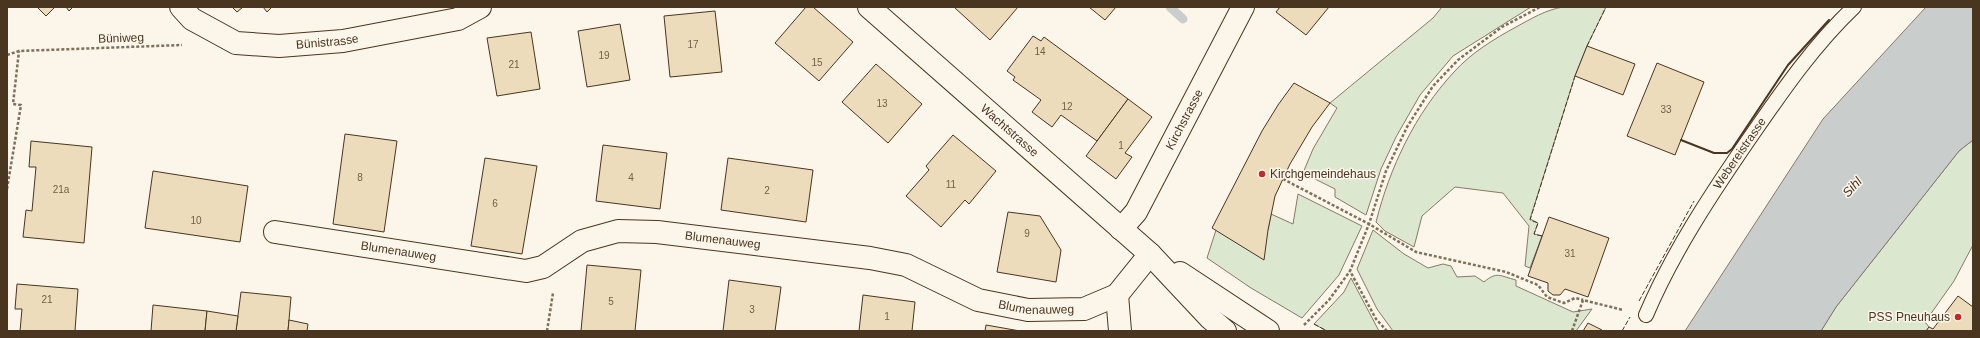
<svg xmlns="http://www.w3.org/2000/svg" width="1980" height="338" font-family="Helvetica,sans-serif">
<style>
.green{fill:#dce7d0;stroke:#887966}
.water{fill:#c9cecd;stroke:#887966}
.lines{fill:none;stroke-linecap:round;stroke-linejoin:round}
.stream{stroke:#c9cecd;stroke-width:9}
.building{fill:#ecdcbc;stroke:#4a3520}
.service-casing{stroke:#4a3520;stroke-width:16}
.minor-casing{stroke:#4a3520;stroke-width:24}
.secondary-casing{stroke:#4a3520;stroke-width:24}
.path{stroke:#7f6f5c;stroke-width:2.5;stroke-dasharray:3 2;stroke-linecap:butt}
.service{stroke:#fbf6e9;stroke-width:14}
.minor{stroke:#fbf6e9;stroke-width:22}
.secondary{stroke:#fbf6e9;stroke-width:22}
.fence{stroke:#4a3520;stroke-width:1;stroke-dasharray:5 2;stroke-linecap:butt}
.wall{stroke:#4a3520;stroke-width:2}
.poi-dot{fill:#c62828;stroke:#fbf6e9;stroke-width:1.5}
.labels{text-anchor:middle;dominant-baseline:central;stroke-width:3;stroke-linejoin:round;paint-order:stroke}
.number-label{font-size:10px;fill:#725f47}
.street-label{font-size:12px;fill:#4a3520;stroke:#fbf6e9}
.poi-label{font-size:12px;fill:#4a3520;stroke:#fbf6e9;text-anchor:start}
.water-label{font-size:13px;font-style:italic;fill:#4a3520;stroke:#fbf6e9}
</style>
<rect width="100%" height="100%" fill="#fbf6e9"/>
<g class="green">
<path d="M 1442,7 L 1531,7 L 1453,56 L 1420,95 L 1396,137 L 1381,169 L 1366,215 L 1335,197 L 1335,189 L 1303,173 L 1313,149 L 1337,108 L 1330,103 L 1433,18 Z"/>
<path d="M 1563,7 L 1606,7 L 1587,46 L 1575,76 L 1530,219 L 1538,223 L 1534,234 L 1542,236 L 1530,268 L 1525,266 L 1529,226 L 1503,193 L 1455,187 L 1422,216 L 1414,247 L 1385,231 L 1376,222 C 1390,167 1415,114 1454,72 C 1471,53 1494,39 1516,27 C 1531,19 1545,10 1563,7 Z"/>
<path d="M 1973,140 L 1973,245 L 1954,281 L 1925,322 L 1929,327 L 1926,331 L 1821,331 L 1836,307 L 1959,151 Z"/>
<path d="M 1298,194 L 1362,226 L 1339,275 L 1302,318 L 1251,288 L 1207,258 L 1216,230 L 1268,230 L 1271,214 L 1293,224 Z"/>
<path d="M 1373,230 L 1404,254 L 1428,268 L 1443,264 L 1451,266 L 1457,277 L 1475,276 L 1484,282 C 1497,271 1500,276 1516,280 L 1516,286 L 1573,312 L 1592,309 L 1576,331 L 1393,331 L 1377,309 L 1357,269 Z"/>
<path d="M 1351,278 L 1379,331 L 1327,331 L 1314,324 L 1344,292 Z"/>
</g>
<path class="water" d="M 1926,7 L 1973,7 L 1973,140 L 1959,151 L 1836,307 L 1821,331 L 1685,331 L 1823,119 Z"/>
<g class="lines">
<path class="stream" d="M 1170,7 L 1183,19"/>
</g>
<g class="building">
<path d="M 37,7 L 55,7 L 46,16 Z"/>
<path d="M 66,7 L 73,7 L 69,11 Z"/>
<path d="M 232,7 L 243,7 L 237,12 Z"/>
<path d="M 263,7 L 272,7 L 267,12 Z"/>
<path d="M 806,7 L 813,7 L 853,42 L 819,81 L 775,43 Z"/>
<path d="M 956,7 L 1018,7 L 990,40 L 955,8 Z"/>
<path d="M 1089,7 L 1116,7 L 1105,20 Z"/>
<path d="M 1280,7 L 1329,7 L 1306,35 L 1276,12 Z"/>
<path d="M 715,11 L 722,72 L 670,77 L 664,16 Z"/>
<path d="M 620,24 L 630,80 L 587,87 L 578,31 Z"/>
<path d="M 531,32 L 540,89 L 497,96 L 487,38 Z"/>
<path d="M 1033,36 L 1041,41 L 1044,37 L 1128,99 L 1097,141 L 1061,115 L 1052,127 L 1032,112 L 1041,100 L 1013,80 L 1015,77 L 1007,71 Z"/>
<path d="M 1587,46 L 1635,64 L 1623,95 L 1575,76 Z"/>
<path d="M 1657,63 L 1704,82 L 1675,155 L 1627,136 Z"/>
<path d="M 876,64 L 922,104 L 888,143 L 842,102 Z"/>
<path d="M 1294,83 L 1330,103 L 1312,127 L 1290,164 L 1275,196 L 1268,230 L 1264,260 L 1212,228 L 1262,131 L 1278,105 Z"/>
<path d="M 1128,99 L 1152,117 L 1125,153 L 1132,157 L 1116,179 L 1086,156 Z"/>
<path d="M 345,134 L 397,141 L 384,232 L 333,224 Z"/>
<path d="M 953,135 L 996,171 L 969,204 L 965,200 L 941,227 L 906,196 L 929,170 L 926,166 Z"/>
<path d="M 31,141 L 92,147 L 84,243 L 23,237 L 26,210 L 32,211 L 36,167 L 29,167 Z"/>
<path d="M 603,145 L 667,153 L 660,209 L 596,201 Z"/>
<path d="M 485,158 L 537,166 L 522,254 L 471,246 Z"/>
<path d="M 728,158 L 813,170 L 806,222 L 721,210 Z"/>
<path d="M 153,171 L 248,186 L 240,242 L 145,228 Z"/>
<path d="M 1008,212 L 1040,216 L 1061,250 L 1056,282 L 997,272 Z"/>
<path d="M 1549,217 L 1609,238 L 1588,297 L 1565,289 L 1560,295 L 1553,295 L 1548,291 L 1548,283 L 1528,276 Z"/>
<path d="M 587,265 L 641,270 L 635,331 L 581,331 Z"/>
<path d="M 729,280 L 781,287 L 775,331 L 723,331 Z"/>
<path d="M 17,284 L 78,289 L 75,331 L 20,331 L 22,309 L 15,309 Z"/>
<path d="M 241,292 L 291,297 L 288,331 L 236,331 Z"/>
<path d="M 863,295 L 915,302 L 912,331 L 859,331 Z"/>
<path d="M 1958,296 L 1973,307 L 1973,331 L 1926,331 L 1929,327 L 1933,329 Z"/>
<path d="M 153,305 L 207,311 L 205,331 L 151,331 Z"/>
<path d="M 207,311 L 238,316 L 236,331 L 205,331 Z"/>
<path d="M 289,320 L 308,324 L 307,331 L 288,331 Z"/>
<path d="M 1588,323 L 1602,330 L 1601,331 L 1583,331 Z"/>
<path d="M 986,325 L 1020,331 L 985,331 Z"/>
</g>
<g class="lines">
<g class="service-casing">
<g id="service">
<path id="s1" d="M 1646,315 C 1672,254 1708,199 1745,145 C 1779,96 1811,48 1854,7"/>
</g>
</g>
<g class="minor-casing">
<g id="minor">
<path id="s2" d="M 181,7 L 192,19 L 236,43 L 279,46 L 343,41 L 458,19 L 480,7"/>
<path id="s3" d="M 1121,229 L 1136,212 L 1243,7"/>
<path id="s4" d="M 275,232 L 526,271 L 543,267 L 582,241 L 618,231 L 657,232 L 870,258 L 906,265 L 978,300 L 1028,310 L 1084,309 L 1117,295 L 1150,254"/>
<path d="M 1117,295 L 1120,331"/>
</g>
</g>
<g class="secondary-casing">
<g id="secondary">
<path id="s5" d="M 869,7 L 1150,254 L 1210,318 L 1225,331"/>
<path d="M 1180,273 L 1268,331"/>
</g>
</g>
<g class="path">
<path d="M 7,55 L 19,51 L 182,45"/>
<path d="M 1283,179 L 1369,224 L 1416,252 L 1506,272 L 1538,285 L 1547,297 L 1564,303 L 1575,298 L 1583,300"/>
<path d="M 7,189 L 21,105 L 13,104 L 19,51"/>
<path d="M 1304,325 L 1329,300 L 1350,271"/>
<path d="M 547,331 L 553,293"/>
<path d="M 1387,331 L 1376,319 L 1350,271 L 1369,224 L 1386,171 L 1407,127 L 1433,86 L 1458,60 L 1502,27 L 1540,7"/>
<path d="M 1572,331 L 1583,300 L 1623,310"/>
</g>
<use href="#service" class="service"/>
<use href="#minor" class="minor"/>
<use href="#secondary" class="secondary"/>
<g class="fence">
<path d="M 1587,46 L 1606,7"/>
<path d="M 1542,236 L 1534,234 L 1538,223 L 1530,220 L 1575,76"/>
<path d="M 1639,301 L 1694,201"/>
<path d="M 1314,324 L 1327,331"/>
<path d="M 1622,331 L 1630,317"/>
</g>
<path class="wall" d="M 1681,140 L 1714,153 L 1727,153 L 1732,149 L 1788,65 L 1829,20"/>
</g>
<g class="poi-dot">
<circle cx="1262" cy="174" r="4"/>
<circle cx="1958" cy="317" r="4"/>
</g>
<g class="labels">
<g class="number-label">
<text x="693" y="44">17</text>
<text x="1040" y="51">14</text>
<text x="604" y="55">19</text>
<text x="817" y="62">15</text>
<text x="514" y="64">21</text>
<text x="882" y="103">13</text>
<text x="1067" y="106">12</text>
<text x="1666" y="109">33</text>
<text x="1121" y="145">1</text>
<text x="360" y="177">8</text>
<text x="631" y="177">4</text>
<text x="951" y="184">11</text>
<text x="61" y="189">21a</text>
<text x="767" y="190">2</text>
<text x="495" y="203">6</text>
<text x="196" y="220">10</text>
<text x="1027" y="233">9</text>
<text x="1570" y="253">31</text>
<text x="47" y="299">21</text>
<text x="611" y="301">5</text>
<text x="752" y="309">3</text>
<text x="887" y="316">1</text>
</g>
<g class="street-label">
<text transform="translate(121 38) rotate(-2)">Büniweg</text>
<text stroke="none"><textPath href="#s2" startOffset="158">Bünistrasse</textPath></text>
<text stroke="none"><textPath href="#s3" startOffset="127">Kirchstrasse</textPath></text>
<text stroke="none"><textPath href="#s5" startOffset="187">Wachtstrasse</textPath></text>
<text stroke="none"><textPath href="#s1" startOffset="187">Webereistrasse</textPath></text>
<text stroke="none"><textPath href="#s4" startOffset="461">Blumenauweg</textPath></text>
<text stroke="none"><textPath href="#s4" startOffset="125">Blumenauweg</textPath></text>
<text stroke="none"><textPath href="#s4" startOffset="785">Blumenauweg</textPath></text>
</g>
<g class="poi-label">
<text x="1270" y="174">Kirchgemeindehaus</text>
<text x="1950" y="317" text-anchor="end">PSS Pneuhaus</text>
</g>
<g class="water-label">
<text transform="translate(1852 187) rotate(-47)">Sihl</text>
</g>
</g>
<rect width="1980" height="338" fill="none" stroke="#4a3520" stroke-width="16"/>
</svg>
